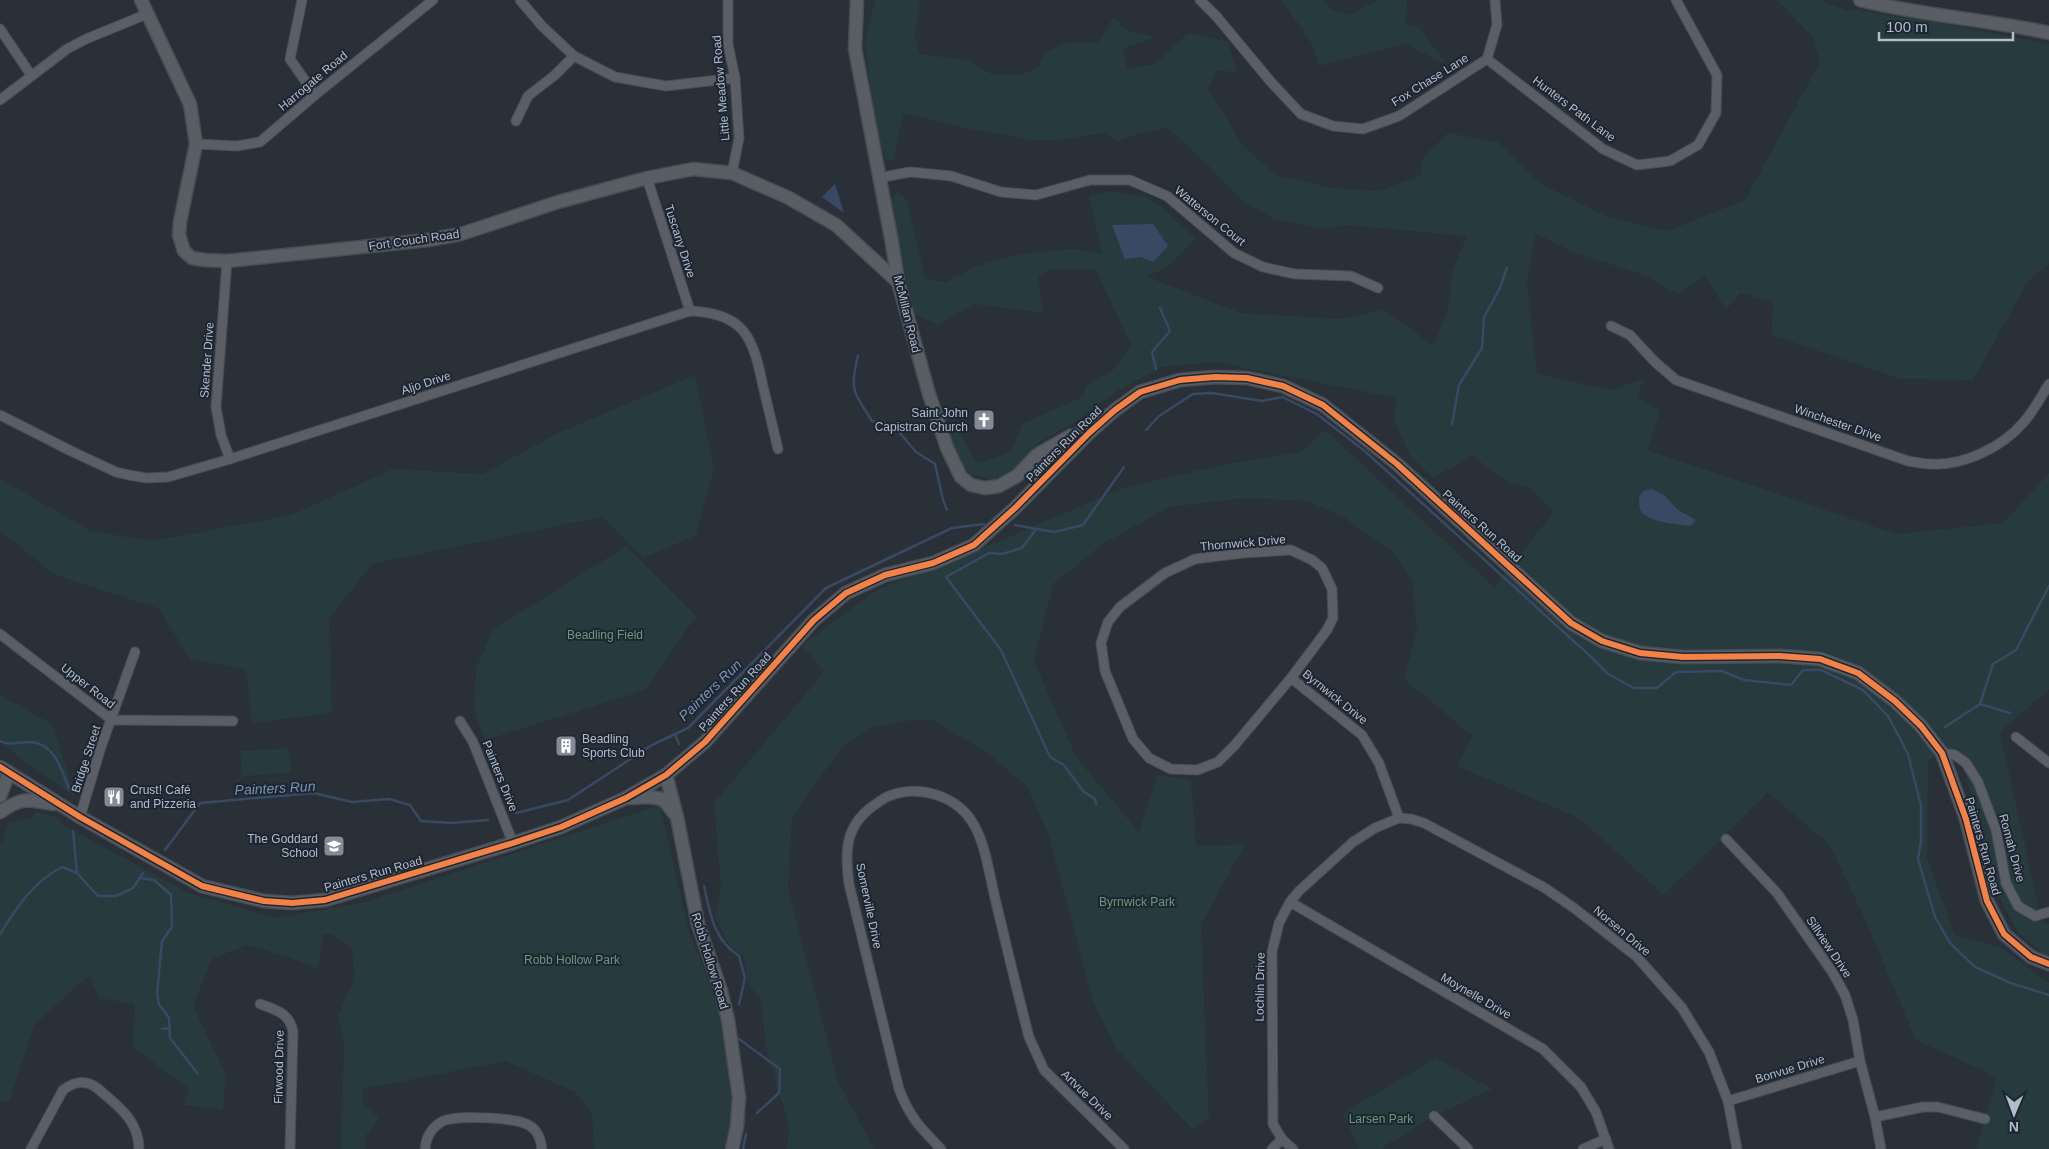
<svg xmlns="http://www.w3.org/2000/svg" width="2049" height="1149" font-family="Arial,sans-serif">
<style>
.green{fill:#273a3e}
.water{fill:#384963}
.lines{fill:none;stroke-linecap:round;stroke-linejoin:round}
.stream{stroke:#384963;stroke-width:2.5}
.street-casing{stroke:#484c53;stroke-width:11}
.secondary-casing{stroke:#484c53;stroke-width:15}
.street{stroke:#5a5e66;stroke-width:9}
.secondary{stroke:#595d64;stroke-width:12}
.cycleway-casing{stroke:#1d2633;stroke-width:9}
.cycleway{stroke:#f48246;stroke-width:6}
.labels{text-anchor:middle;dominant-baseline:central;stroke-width:4;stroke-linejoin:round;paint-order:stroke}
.street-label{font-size:12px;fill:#b4bcc9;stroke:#1d2633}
.poi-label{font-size:12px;fill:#b4bcc9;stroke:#1d2633;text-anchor:end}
.park-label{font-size:12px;fill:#6b9a76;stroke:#1d2633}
.water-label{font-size:14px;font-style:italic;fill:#7c92b1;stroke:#1d2633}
</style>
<rect width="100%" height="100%" fill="#2a3038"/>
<g class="green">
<path d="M 875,0 L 920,0 L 915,38 L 920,54 L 966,60 L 992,74 L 1023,74 L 1037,68 L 1045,53 L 1064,43 L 1098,42 L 1113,18 L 1129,31 L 1157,37 L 1123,48 L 1127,68 L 1155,64 L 1188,33 L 1228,42 L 1237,72 L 1216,71 L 1208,89 L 1243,146 L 1276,175 L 1332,188 L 1378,191 L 1420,176 L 1423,157 L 1448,133 L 1498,142 L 1541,184 L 1606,216 L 1667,231 L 1745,200 L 1820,62 L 1812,36 L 1777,0 L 1820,0 L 1847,11 L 1849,9 L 1947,24 L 2049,44 L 2049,263 L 2027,283 L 1973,380 L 1901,379 L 1771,335 L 1773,302 L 1740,293 L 1726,310 L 1704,274 L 1679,295 L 1644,275 L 1576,253 L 1536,234 L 1527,282 L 1537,374 L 1611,390 L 1644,379 L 1637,397 L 1660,411 L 1647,450 L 1896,534 L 2003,523 L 2049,473 L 2049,689 L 2000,732 L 2042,922 L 2049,924 L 2049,955 L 2043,953 L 2018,932 L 1995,889 L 1959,748 L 1928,760 L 1927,858 L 1955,935 L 2000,947 L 2049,983 L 2049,1149 L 1976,1149 L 1997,1077 L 1916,1040 L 1863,915 L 1829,844 L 1768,792 L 1664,895 L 1579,818 L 1457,766 L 1473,736 L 1404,679 L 1417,629 L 1412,581 L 1391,550 L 1342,516 L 1307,501 L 1247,498 L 1169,507 L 1103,544 L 1053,584 L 1034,661 L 1076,757 L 1139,832 L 1158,775 L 1191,780 L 1196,846 L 1245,844 L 1201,925 L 1209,1118 L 1193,1130 L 1116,1048 L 1093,1002 L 1049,836 L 1028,788 L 989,754 L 933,720 L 903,721 L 868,729 L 841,748 L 809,793 L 792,820 L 788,888 L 838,1081 L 874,1149 L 787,1149 L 789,1127 L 766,1047 L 760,997 L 748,985 L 744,957 L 729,945 L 715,916 L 721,887 L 714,803 L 824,672 L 802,645 L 877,590 L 1004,539 L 1123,488 L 1221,465 L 1301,452 L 1325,430 L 1494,587 L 1554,512 L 1531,489 L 1512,484 L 1472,456 L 1433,478 L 1409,454 L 1393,418 L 1397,398 L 1215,362 L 1161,367 L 1115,392 L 1071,425 L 1040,441 L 1015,471 L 994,479 L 971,475 L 962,465 L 948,432 L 957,429 L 978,464 L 1012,451 L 1022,424 L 1083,397 L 1085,387 L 1113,370 L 1131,345 L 1096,270 L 1051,269 L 1038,278 L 1043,313 L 973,304 L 939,325 L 911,314 L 901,272 L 889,201 L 897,192 L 907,200 L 925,279 L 946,282 L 977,266 L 1013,256 L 1045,251 L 1074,249 L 1102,254 L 1089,196 L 1108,191 L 1145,197 L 1165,209 L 1195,238 L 1170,265 L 1147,277 L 1241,313 L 1339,319 L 1384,310 L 1434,346 L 1448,308 L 1452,271 L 1467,236 L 1345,225 L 1324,229 L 1273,219 L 1238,197 L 1207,164 L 1168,128 L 1140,133 L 1118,141 L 1103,133 L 1056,140 L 1032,140 L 965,128 L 903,113 L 894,160 L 887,162 L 875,126 L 865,41 Z"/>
<path d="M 1282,0 L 1323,0 L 1331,9 L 1351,15 L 1377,0 L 1407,0 L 1406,24 L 1419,27 L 1446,64 L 1405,44 L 1319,66 L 1312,44 Z"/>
<path d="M 695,375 L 714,469 L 696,535 L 644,558 L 602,517 L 372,564 L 329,619 L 332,713 L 252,723 L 246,669 L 191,660 L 158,608 L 55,575 L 0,530 L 0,479 L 91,531 L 152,541 L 291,515 L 393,469 L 483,474 L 558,433 Z"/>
<path d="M 626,546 L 696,616 L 646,690 L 485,740 L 474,710 L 476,668 L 493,630 Z"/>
<path d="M 0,695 L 52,724 L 76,798 L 0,743 Z"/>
<path d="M 289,748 L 291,773 L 242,776 L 240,751 Z"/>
<path d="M 660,805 L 689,931 L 719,1008 L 733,1091 L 730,1130 L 724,1149 L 594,1149 L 592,1114 L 575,1092 L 506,1061 L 363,1089 L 363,1105 L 379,1117 L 365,1137 L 365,1149 L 341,1149 L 344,1045 L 338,1016 L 354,979 L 352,947 L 331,934 L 323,935 L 318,969 L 291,958 L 247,945 L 212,959 L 193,1006 L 226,1074 L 223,1110 L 184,1105 L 189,1089 L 133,1047 L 135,1004 L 99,998 L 89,975 L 35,1024 L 9,1101 L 0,1103 L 0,842 L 2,842 L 8,823 L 33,818 L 35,812 L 59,818 L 61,824 L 189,893 L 275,918 L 362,903 Z"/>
<path d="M 1436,1058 L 1492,1089 L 1434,1116 L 1380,1149 L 1359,1149 L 1343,1113 Z"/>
</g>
<g class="water">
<path d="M 835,184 L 844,213 L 822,197 Z"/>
<path d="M 1153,224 L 1168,246 L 1153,262 L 1141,257 L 1125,259 L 1112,225 Z"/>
<path d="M 1652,489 L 1664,495 L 1678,510 L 1696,520 L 1691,526 C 1678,524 1645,523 1640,509 C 1639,506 1639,500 1639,497 L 1643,491 Z"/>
</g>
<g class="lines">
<g class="stream">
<path d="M 858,356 C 849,391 854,392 872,421 L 893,425 L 916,452 L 935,464 L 943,500 L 947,510"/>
<path d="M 1156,369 L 1152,352 L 1170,331 L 1160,308"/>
<path d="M 1452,424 L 1459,385 L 1482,348 L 1484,317 L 1499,290 L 1507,268"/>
<path d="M 1146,430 L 1159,416 L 1193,394 L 1212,393 L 1262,401 L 1282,397 L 1317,414 L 1367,453 L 1589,655 L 1608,674 L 1634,688 L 1657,688 L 1676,672 L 1722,671 L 1744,680 L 1791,685 L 1803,670 L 1821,670 L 1863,690 L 1888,716 L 1908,754 L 1921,806 L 1921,842 L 1918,859 L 1935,917 L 1950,943 L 1975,967 L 2013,984 L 2049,995"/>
<path d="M 1015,525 L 1054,532 L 1083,525 L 1124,467"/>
<path d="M 1036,529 L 1022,548 L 1002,554 L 989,553 L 946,577 L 1001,650 L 1050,757 L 1064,765 L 1083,791 L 1095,799 L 1096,804"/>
<path d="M 1980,704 L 1993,664 L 2016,650 L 2049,586"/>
<path d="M 1945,727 L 1980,704 L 2010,713"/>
<path d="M 675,734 L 679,744"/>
<path d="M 0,741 C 10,746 20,742 31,742 C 56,744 62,772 70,791"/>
<path d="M 516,813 L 568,800 L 652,745 L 688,728 L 826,588 L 952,528 L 984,524"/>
<path d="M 73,831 L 77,873 L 98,896 L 116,896 L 133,888 L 143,873"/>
<path d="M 165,850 L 200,803 L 314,793 L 352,802 L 389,799 L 410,805 L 421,821 L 452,823 L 488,820"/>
<path d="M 139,878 L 154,880 L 171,895 L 172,927 L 162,941 L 157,994 L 159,1004 L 169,1018 L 170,1038 L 198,1074"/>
<path d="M 704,886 C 710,914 714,940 739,956 L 745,978 L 739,1004"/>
<path d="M 0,934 C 17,907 33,882 62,867 L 77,873"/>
<path d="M 162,1029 L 170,1028"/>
<path d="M 739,1039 L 780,1069 L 779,1093 L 757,1113"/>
<path d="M 743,1149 L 746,1134"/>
</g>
<g class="street-casing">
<g id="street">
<path d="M 302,0 L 290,59 L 315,95"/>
<path d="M 520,0 L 542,26 L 574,56 L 615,77 L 666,86 L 735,78"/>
<path d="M 728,0 L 728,44 L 735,78 L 739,138 L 732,173"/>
<path d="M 1200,0 L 1217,17 L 1271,82 L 1301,114 L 1333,126 L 1363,129 L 1399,116 L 1487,59 L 1497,25 L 1495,0"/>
<path d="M 0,29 L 31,75"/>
<path d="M 1487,59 L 1603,149 L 1637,165 L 1670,161 L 1698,145 L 1716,113 L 1717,75 L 1676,0"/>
<path d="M 0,100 L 67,49 L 86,39 L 147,14"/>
<path d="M 516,121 L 528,96 L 555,75 L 574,56"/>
<path d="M 196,144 L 237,146 L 260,142 L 315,95 L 433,0"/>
<path d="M 647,178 L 690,311"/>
<path d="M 878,178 L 910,172 L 951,176 L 1001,192 L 1036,195 L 1090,180 L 1130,180 L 1167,196 L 1234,253 L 1263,267 L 1295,274 L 1351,276 L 1378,288"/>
<path d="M 227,261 L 216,407 L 221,435 L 230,459"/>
<path d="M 1611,326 L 1630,335 L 1655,362 L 1676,380 L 1908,461 C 1915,462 1923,464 1931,464 C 1964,466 2002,447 2023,423 C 2033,412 2041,397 2049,384"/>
<path d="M 0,415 L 71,451 L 116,472 L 129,475 L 146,478 L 168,477 L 230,459 L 690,311 C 745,313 753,338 763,386 C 768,407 773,428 778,449"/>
<path d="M 1291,550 L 1312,560 L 1322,568 L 1332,589 L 1333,618 L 1327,630 L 1291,678 L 1234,746 L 1218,762 L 1197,770 L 1171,769 L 1149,758 L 1133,739 L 1105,671 L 1101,643 L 1108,622 L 1120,607 L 1165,573 L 1195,559 L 1243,553 Z"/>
<path d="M 0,634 L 112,720 L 233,721"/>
<path d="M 1291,678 L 1362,735 L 1379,763 L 1399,818"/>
<path d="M 460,721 L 473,742 L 513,843"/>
<path d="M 2016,737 L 2049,763"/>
<path d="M 1942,753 L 1955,755 L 1966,763 L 1978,782 L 1996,830 L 2006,883 L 2018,906 L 2035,916 L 2049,912"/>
<path d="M 80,817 L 101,747 L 135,652"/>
<path d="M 1726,839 L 1777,893 L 1833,973 L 1845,995 L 1853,1020 L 1860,1061 L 1875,1117 L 1881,1149"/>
<path d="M 1290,902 L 1543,1049 L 1581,1087 L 1596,1112 L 1609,1149"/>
<path d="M 260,1004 C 276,1010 290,1013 293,1032 L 290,1149"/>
<path d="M 1728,1101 L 1860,1061"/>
<path d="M 1434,1116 L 1468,1149"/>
<path d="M 1875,1117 L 1923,1107 L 1938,1107 L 1985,1119"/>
<path d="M 1282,1139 L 1293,1149"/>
<path d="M 31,1149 L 63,1090 C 74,1082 85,1079 97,1088 C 117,1105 139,1120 139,1149"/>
<path d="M 425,1149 C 426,1137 432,1127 443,1121 C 456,1115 518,1117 530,1126 C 538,1131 541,1140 542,1149"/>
<path d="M 941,1149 C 920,1127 910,1118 899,1089 L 849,884 C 845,853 844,827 873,806 C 878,803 883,798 889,796 C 920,784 958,796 974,825 C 985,843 990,877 995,898 C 1006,944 1017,991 1029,1037 L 1044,1070 L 1124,1149"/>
<path d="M 1272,1149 L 1282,1139 L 1273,1124 L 1272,952 L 1279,923 L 1290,902 L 1299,891 L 1353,842 L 1375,828 L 1399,818 L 1411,819 L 1424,823 L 1545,888 L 1574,908 L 1637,957 L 1682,1008 L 1709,1052 L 1728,1101 L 1737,1149"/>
<path d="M 1583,1149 L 1606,1139"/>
</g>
</g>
<g class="secondary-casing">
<g id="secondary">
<path d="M 141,0 L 190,104 L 196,144 L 180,222 L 179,235 L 184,251 L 192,258 L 205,260 L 227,261 L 428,240 L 461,234 L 558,202 L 647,178 L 693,169 L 732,173 L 787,197 L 836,225 L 898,282"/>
<path d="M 857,0 L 855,49 L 892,243 L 898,282 L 929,394 L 947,448 L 961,477 L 971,485 L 985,488 L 999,486 L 1017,476 L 1037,455 L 1070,436 L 1089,433"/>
<path d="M 1860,0 C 1922,16 1987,19 2049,33"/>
<path d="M 0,767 L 80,817 L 202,886 L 264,901 L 292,903 L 325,900 L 513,843 L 561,827 L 626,798 L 666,775 L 705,742 L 814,620 L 846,593 L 885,575 L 933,563 L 974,545 L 1015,508 L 1089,433 L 1115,410 L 1140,392 L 1180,380 L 1215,377 L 1247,378 L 1283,386 L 1323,405 L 1397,464 L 1571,623 L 1602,641 L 1640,653 L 1683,657 L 1780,656 L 1820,659 L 1858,673 L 1895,701 L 1921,726 L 1942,753 L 1966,819 L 1987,901 L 2004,934 L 2031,957 L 2049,964"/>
<path d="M 666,775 L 677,817 L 698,924 L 721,991 L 728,1020 L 739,1097 L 737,1126 L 732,1149"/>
<path d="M 0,796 L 9,773"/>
<path d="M 629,798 L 649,797 L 663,799 L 674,813"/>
<path d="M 0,812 C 22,797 28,799 53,804"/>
</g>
</g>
<use href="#street" class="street"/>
<use href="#secondary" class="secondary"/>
<g class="cycleway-casing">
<path id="cycleway" d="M 0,767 L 80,817 L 202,886 L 264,901 L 292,903 L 325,900 L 513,843 L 561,827 L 626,798 L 666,775 L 705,742 L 814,620 L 846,593 L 885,575 L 933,563 L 974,545 L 1015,508 L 1089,433 L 1115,410 L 1140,392 L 1180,380 L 1215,377 L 1247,378 L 1283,386 L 1323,405 L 1397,464 L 1571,623 L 1602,641 L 1640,653 L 1683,657 L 1780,656 L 1820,659 L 1858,673 L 1895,701 L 1921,726 L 1942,753 L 1966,819 L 1987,901 L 2004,934 L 2031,957 L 2049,964"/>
</g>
<use href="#cycleway" class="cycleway"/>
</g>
<defs>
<g id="church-square" transform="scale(1.125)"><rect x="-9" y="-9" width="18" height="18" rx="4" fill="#848b96" stroke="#1d2633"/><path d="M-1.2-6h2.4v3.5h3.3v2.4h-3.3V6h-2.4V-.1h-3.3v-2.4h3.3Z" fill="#fff"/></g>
<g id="building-square" transform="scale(1.125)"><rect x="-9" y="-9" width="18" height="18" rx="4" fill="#848b96" stroke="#1d2633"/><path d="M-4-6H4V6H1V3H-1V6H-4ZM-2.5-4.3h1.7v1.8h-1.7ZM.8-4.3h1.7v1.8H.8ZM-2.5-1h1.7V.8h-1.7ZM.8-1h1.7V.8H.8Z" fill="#fff"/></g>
<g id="restaurant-square" transform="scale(1.125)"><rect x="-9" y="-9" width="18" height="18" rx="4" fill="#848b96" stroke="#1d2633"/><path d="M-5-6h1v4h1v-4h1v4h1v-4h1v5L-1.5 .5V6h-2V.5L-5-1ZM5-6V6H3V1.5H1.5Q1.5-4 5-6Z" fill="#fff"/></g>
<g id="school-square" transform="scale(1.125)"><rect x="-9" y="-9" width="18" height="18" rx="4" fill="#848b96" stroke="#1d2633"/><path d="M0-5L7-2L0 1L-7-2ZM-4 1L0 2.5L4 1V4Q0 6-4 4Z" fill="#fff"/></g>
</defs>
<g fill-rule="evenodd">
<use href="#church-square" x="984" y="420"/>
<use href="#building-square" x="566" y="746"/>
<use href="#restaurant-square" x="114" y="797"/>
<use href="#school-square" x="334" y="846"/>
</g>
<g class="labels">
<g class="street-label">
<text transform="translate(1430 80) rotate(-32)">Fox Chase Lane</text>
<text transform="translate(313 81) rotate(-40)">Harrogate Road</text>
<text transform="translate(721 88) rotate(-95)">Little Meadow Road</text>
<text transform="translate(1574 109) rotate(37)">Hunters Path Lane</text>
<text transform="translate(1210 216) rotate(39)">Watterson Court</text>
<text transform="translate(414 240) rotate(-8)">Fort Couch Road</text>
<text transform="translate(680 241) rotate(72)">Tuscany Drive</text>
<text transform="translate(907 314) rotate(76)">McMillan Road</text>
<text transform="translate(207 360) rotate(-86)">Skender Drive</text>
<text transform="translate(426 383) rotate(-18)">Aljo Drive</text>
<text transform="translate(1838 423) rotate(19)">Winchester Drive</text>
<text transform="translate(1064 444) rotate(-45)">Painters Run Road</text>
<text transform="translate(1482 526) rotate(42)">Painters Run Road</text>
<text transform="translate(1243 543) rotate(-5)">Thornwick Drive</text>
<text transform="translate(88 686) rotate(38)">Upper Road</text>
<text transform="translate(735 692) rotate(-48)">Painters Run Road</text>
<text transform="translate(1335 697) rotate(39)">Byrnwick Drive</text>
<text transform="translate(86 759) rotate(-72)">Bridge Street</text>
<text transform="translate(500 776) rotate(68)">Painters Drive</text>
<text transform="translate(1983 846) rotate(74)">Painters Run Road</text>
<text transform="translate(2012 848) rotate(75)">Romah Drive</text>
<text transform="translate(373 874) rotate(-16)">Painters Run Road</text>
<text transform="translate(869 906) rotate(78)">Somerville Drive</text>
<text transform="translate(1622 931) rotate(40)">Norsen Drive</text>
<text transform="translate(1829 947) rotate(56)">Sillview Drive</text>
<text transform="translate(710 961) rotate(73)">Robb Hollow Road</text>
<text transform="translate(1260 987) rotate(-89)">Lochlin Drive</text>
<text transform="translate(1476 996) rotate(30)">Moynelle Drive</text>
<text transform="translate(279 1067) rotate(-89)">Firwood Drive</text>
<text transform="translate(1790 1069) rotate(-17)">Bonvue Drive</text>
<text transform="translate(1087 1095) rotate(44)">Artvue Drive</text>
</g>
<g class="poi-label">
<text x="968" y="413">Saint John<tspan x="968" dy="14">Capistran Church</tspan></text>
<text x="582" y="739" text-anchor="start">Beadling<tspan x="582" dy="14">Sports Club</tspan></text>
<text x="130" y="790" text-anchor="start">Crust! Café<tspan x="130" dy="14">and Pizzeria</tspan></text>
<text x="318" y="839">The Goddard<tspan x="318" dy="14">School</tspan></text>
</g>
<g class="park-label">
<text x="605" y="635">Beadling Field</text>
<text x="1137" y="902">Byrnwick Park</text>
<text x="572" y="960">Robb Hollow Park</text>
<text x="1381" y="1119">Larsen Park</text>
</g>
<g class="water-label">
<text transform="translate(710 690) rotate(-44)">Painters Run</text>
<text transform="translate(275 788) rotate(-3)">Painters Run</text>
</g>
</g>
<g transform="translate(2014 1114) rotate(181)" stroke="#1d2633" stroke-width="4" paint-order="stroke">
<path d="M0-4L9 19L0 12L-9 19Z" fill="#b4bcc9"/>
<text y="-8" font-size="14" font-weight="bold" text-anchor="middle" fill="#b4bcc9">N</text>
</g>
<path d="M1879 32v8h134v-8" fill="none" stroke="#b4bcc9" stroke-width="2.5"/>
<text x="1886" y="32" font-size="15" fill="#b4bcc9" stroke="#1d2633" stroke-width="4" paint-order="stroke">100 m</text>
</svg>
